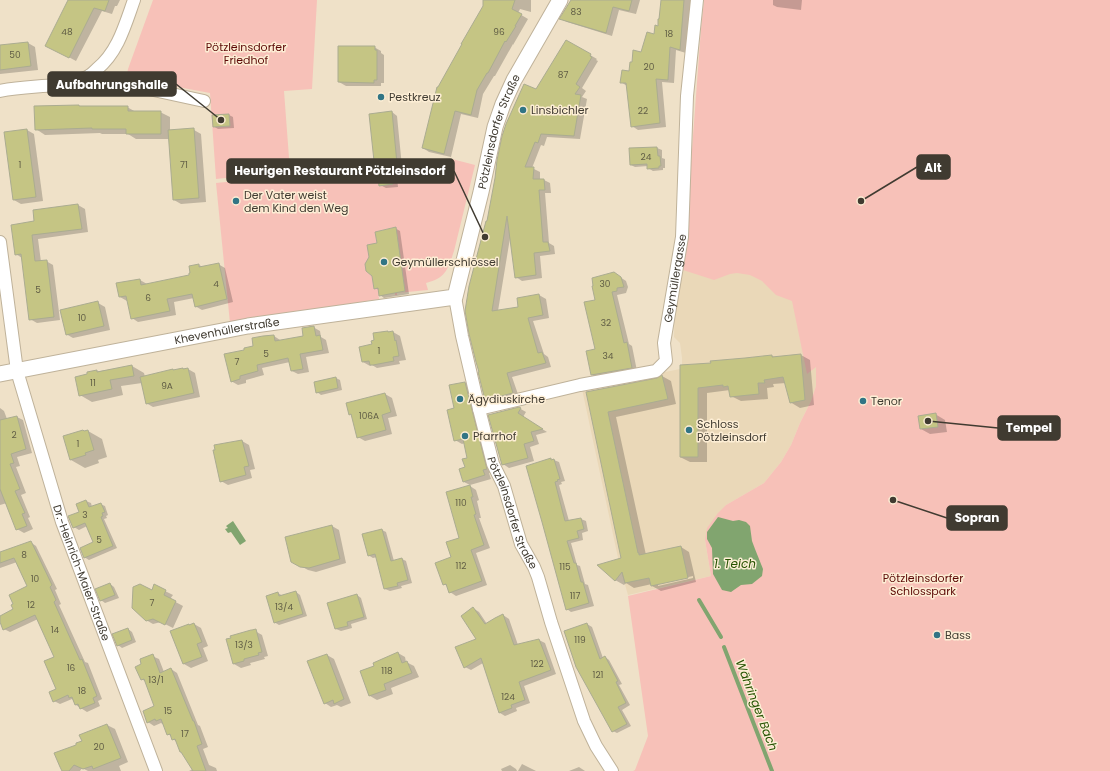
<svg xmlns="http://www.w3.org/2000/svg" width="1110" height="771" font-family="Poppins,sans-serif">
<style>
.built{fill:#ead8b8}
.green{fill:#f7c1b8}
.water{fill:#81a56f}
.shadow{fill:#0003;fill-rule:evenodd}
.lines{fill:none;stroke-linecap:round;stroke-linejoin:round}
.stream{stroke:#81a56f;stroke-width:4}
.building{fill:#c5c584;stroke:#abac91}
.minor-casing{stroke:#bfb29a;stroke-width:14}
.tertiary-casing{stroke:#bfb29a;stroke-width:17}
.minor{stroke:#fff;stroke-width:12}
.tertiary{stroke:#fff;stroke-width:15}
.poi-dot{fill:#317585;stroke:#fdeed5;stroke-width:1.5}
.labels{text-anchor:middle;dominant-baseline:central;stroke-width:3;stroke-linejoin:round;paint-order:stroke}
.number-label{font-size:9px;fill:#615e46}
.park-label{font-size:11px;fill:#5c0906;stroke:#fdeed5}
.poi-label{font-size:11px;fill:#403b31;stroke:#fdeed5;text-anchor:start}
.street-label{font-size:11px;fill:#403b31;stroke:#fdeed5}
.water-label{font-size:12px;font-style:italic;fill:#275302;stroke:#fdeed5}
.leader{fill:none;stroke:#403b31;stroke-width:1.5}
.callout-dot{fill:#403b31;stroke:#fdeed5;stroke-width:1.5}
.callout{fill:#403b31;stroke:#403b31;stroke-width:1.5}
.callout-label{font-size:12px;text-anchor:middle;font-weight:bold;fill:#fff}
</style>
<rect width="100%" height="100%" fill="#efe1c8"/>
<path class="built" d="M 683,270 L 743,270 L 787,284 L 816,366 L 816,386 L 811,401 L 800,423 L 791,445 L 781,462 L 764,483 L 726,505 L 705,540 L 711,576 L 628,595 L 620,567 L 582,389 L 680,369 L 680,365 L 682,365 L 682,358 L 680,343 L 674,337 L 675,296 Z"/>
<g class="green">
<path d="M 153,0 L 317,0 L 312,89 L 284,91 L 290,171 L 216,179 L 210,93 L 130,78 L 127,74 L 128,69 Z"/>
<path d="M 704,0 L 1110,0 L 1110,771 L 633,771 L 635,770 L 648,736 L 628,596 L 711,576 L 705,540 L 707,528 L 718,513 L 726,505 L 764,483 L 781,462 L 791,445 L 800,423 L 811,401 L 816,386 L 816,367 L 807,374 L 792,301 L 776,295 L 762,281 L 750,275 L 737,273 L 730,274 L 714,280 L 683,270 L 701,29 Z"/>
<path d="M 452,159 L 475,165 L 454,251 C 448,269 446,278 426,283 L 428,290 L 397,293 L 397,295 L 395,295 L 395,293 L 405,292 L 405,289 L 402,284 L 404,283 L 395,227 L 375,232 L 377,243 L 369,257 L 366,271 L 372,276 L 374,289 L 378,288 L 379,299 L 230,323 L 216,183 Z"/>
</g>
<g class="water">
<path d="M 718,517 L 733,521 L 739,520 L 746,522 L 750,526 L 752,541 L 755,549 L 763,569 L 762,576 L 752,584 L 741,585 L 731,592 L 722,590 L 713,574 L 712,548 L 707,539 L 707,532 Z"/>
<path d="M 233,521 L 246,541 L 240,545 L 231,532 L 228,533 L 225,529 L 228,528 L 226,526 Z"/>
</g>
<g class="shadow">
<path d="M 75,0 L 120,0 L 117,6 L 115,6 L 112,14 L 102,11 L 76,61 L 52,48 Z"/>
<path d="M 484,0 L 531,0 L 531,12 L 520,9 L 518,13 L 528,19 L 513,45 L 513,44 L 495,76 L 494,76 L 483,94 L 478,118 L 461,114 L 451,157 L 429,152 L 423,148 L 439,88 L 484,7 Z"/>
<path d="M 572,0 L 640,0 L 636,14 L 619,10 L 612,36 L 567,22 L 561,19 Z"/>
<path d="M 662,0 L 691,0 L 686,53 L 676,50 L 674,83 L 662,82 L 666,127 L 638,130 L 632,126 L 627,86 L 621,82 L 630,72 L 655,35 L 658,27 Z"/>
<path d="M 773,0 L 802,0 L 801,10 L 777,7 L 773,5 Z"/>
<path d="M 566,41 L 597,59 L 596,60 L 598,61 L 582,88 L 586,91 L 582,97 L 587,99 L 580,139 L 547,137 L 544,146 L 541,145 L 532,168 L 540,172 L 540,180 L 544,180 L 550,183 L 551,193 L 545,193 L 549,243 L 554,246 L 555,254 L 540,256 L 542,278 L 522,281 L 516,277 L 510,238 L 498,311 L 520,308 L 539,295 L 546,299 L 549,318 L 533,321 L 544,354 L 548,357 L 551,367 L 512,377 L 519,397 L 492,403 L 485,399 L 488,222 L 537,91 Z"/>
<path d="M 28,43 L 35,47 L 38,70 L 0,74 L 0,46 Z"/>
<path d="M 374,47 L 381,51 L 381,53 L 384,55 L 384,83 L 381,83 L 381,86 L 346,86 L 339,82 Z"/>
<path d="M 80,107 L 127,107 L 136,112 L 160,112 L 170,117 L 170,131 L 194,130 L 201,134 L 206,202 L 181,204 L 174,200 L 170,139 L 136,139 L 128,134 L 102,134 L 100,133 L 45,135 L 36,129 Z"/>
<path d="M 392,112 L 397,116 L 403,177 L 397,177 L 398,187 L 386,188 L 380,185 L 377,162 L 375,160 Z"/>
<path d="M 229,115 L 233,117 L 234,128 L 218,129 L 213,126 Z"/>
<path d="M 27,130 L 34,134 L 43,201 L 21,204 L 14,200 Z"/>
<path d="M 657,148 L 662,150 L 662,158 L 665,159 L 665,168 L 663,168 L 663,170 L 653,171 L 648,168 L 648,166 L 635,167 L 631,165 L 630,149 Z"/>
<path d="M 78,205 L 85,209 L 88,232 L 38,239 L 41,262 L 46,261 L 53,265 L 60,320 L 37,323 L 30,319 L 22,258 L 16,254 L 36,222 L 34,211 Z"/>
<path d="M 395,228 L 400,231 L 409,294 L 384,298 L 380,295 L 379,290 L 375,288 L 373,275 L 378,244 Z"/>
<path d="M 218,264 L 225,268 L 233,302 L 202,310 L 195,306 L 194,298 L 174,302 L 176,315 L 138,322 L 132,318 L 128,300 L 127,301 L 120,297 L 140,280 L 147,284 L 147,285 L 191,276 L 199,265 L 203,267 Z"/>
<path d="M 620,277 L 626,281 L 628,287 L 626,293 L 617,295 L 629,344 L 632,346 L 637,371 L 597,378 L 592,375 L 596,349 L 596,301 Z"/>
<path d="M 98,303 L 105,307 L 110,330 L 73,338 L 66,334 Z"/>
<path d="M 313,327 L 320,331 L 321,337 L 326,340 L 329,353 L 306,357 L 309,372 L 298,374 L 292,371 L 290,362 L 262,368 L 264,375 L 246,380 L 246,383 L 238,385 L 231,381 L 245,351 L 274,336 L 280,340 L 281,341 L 304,336 Z"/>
<path d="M 393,332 L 400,336 L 406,360 L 399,361 L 400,364 L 377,368 L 372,365 L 370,366 L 363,362 L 376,341 L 374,334 Z"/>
<path d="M 801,355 L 810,360 L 814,405 L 800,408 L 790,402 L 786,383 L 773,384 L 774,387 L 767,388 L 768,399 L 741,401 L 731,396 L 730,390 L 707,393 L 707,462 L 690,462 L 680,457 L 681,366 L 712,364 L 745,359 L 772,356 L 774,357 Z"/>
<path d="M 132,366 L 144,373 L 145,377 L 188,369 L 195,373 L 200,397 L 153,407 L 146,403 L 142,383 L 121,386 L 123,395 L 92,402 L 80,395 L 88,375 L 88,373 Z"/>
<path d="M 662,376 L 671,381 L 676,404 L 616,417 L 646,555 L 681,547 L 689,552 L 696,582 L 661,591 L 652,586 L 652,584 L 634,588 L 626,583 L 624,585 L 615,580 L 623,558 L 587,392 L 658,379 ZM 693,576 L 693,578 L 658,586 L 658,584 Z"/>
<path d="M 336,378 L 340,380 L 342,390 L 321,395 L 317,392 Z"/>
<path d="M 465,383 L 471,387 L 493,472 L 489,473 L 491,479 L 470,485 L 464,482 L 468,458 L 465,443 L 462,444 L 455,440 L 455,409 Z"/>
<path d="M 385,394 L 392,398 L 397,416 L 388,418 L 392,434 L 365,441 L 358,437 L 352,416 L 350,414 L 347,404 Z"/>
<path d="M 0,408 L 4,411 L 7,419 L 17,417 L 23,420 L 32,453 L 17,457 L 20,466 L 16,467 L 26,493 L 21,495 L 30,517 L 28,518 L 33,529 L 24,533 L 17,529 L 7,503 L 0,505 Z"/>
<path d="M 519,408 L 526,412 L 523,417 L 547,432 L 536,435 L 539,444 L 530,447 L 534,461 L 509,468 L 503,464 Z"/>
<path d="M 935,414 L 945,420 L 947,432 L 930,434 L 921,429 Z"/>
<path d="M 88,431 L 102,439 L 107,457 L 98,460 L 99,463 L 85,468 L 71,460 Z"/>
<path d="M 242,441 L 249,445 L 255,469 L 250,470 L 252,478 L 228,485 L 221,481 Z"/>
<path d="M 550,459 L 552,460 L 554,460 L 559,462 L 565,481 L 561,482 L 562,484 L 559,485 L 569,521 L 581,519 L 586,521 L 588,531 L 582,533 L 583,540 L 571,543 L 577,565 L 580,566 L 585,584 L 588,585 L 594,606 L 571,612 L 567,609 Z"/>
<path d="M 470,486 L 476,490 L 479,500 L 477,501 L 481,518 L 479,518 L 490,548 L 476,553 L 487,585 L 456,596 L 450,592 L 447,586 L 444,584 L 460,538 Z"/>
<path d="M 86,501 L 91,503 L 92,507 L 100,504 L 105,506 L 108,515 L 106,516 L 107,518 L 104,519 L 117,548 L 89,560 L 84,557 L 94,543 L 87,526 L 79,530 L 74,527 L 80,512 L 77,504 Z"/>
<path d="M 332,526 L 339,530 L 346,563 L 316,572 L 308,570 L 299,565 Z"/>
<path d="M 382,530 L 386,532 L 394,561 L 402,559 L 406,561 L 412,583 L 401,586 L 402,588 L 390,591 L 385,589 L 377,557 L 373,558 L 368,555 Z"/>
<path d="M 30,542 L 36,546 L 57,589 L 55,590 L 61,604 L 59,605 L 85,662 L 88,663 L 102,699 L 98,701 L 100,706 L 87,712 L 76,705 L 72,699 L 60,704 L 54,701 L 57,689 L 56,657 L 38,619 L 10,632 L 4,629 L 0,620 L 0,617 L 15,610 L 29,586 L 17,562 L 0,568 L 0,553 Z"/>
<path d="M 110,584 L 114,587 L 119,598 L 105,603 L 101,600 Z"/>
<path d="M 155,586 L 173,595 L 170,599 L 183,606 L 173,628 L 161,622 L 153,624 L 146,620 L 152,591 Z"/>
<path d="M 296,592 L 300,595 L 307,616 L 279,625 L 274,622 L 278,593 L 283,596 Z"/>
<path d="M 357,595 L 361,598 L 367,619 L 351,624 L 352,628 L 341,631 L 336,629 Z"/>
<path d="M 473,608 L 479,612 L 487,624 L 503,615 L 509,619 L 518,645 L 539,640 L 545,643 L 556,674 L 524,686 L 530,703 L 516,708 L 517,711 L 505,716 L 500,713 L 483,663 L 471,670 L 465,667 L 478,640 Z"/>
<path d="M 194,624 L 201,628 L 208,646 L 203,648 L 208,661 L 191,668 L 184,664 L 171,632 Z"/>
<path d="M 587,624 L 592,627 L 603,658 L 605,657 L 609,660 L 622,684 L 619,685 L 630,705 L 622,710 L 631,726 L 617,733 L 613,731 Z"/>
<path d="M 128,629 L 132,632 L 136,642 L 122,648 L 118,645 Z"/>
<path d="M 255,631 L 262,635 L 268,656 L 264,657 L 265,659 L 250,663 L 251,665 L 241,668 L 234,664 L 227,640 Z"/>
<path d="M 398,653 L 405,657 L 406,662 L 414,666 L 419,677 L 391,688 L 393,694 L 377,700 L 370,696 L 361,671 L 375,666 Z"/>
<path d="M 327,655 L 334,659 L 351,703 L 341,707 L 337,705 L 331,707 L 325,703 Z"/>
<path d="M 152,656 L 159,659 L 164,672 L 171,669 L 177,673 L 198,725 L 200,726 L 208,747 L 203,749 L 209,765 L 216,768 L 217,771 L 189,771 L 193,769 L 177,742 L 173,739 L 171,736 L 168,734 L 164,725 L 161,723 L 154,726 L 148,722 L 156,706 L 147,682 L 141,679 L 143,665 Z"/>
<path d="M 107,725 L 115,729 L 128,762 L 119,766 L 121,771 L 88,771 L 82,768 L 80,771 L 63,771 L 78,745 Z"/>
<path d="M 522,764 L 536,771 L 518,771 Z"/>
<path d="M 510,765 L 516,769 L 517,771 L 502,771 L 501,769 Z"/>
<path d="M 579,767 L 585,771 L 569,771 Z"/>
</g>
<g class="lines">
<g class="stream">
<path d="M 699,600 L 721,637"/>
<path d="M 724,647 L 772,771"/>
</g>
</g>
<g class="building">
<path d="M 68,0 L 109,0 L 105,11 L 94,8 L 69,58 L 45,46 Z"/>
<path d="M 483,0 L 515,0 L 512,9 L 522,14 L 515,26 L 516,26 L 506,42 L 505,41 L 488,73 L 487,73 L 477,90 L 471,115 L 455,111 L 444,154 L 422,148 L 437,87 L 438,87 L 462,44 L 461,44 L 483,6 Z"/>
<path d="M 571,0 L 632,0 L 629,11 L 613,7 L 606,33 L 559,19 Z"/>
<path d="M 661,0 L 684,0 L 680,50 L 670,47 L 668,80 L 656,79 L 660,123 L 631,127 L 626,83 L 620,83 L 622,70 L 629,71 L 630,62 L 632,62 L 633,50 L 641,52 L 647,32 L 654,34 L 655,25 L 658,26 L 658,19 L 659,19 Z"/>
<path d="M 566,40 L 591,54 L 590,56 L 592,57 L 576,84 L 580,87 L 575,94 L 581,95 L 574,136 L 541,134 L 538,143 L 535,142 L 525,167 L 534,167 L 533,179 L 544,179 L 545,190 L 539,190 L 543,242 L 548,242 L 550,251 L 534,253 L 536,275 L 515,278 L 507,216 L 492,311 L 518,307 L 517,298 L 539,294 L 543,315 L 528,318 L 538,353 L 542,352 L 546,363 L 507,373 L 513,393 L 485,400 L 478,372 L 479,372 L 476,362 L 469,334 L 465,311 L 469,286 L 486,221 L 487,221 L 495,178 L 497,160 L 502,136 L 506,124 L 524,84 L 536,89 Z"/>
<path d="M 28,42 L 31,66 L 0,70 L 0,45 Z"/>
<path d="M 338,46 L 375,46 L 375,50 L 377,50 L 377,80 L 374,80 L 374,83 L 338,82 Z"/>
<path d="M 79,105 L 79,106 L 128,106 L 128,111 L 161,111 L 161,134 L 126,134 L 126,129 L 92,129 L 92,128 L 35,130 L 34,106 Z"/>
<path d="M 392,111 L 398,174 L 392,175 L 393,184 L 379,186 L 376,161 L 374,161 L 369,114 Z"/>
<path d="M 229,114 L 230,126 L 213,127 L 212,115 Z"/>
<path d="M 194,128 L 199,198 L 173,200 L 168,130 Z"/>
<path d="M 27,129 L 36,197 L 13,200 L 4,132 Z"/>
<path d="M 657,147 L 658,156 L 660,156 L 661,166 L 659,166 L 659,168 L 647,169 L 647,164 L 630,165 L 629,148 Z"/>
<path d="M 78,204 L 82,229 L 32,235 L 35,261 L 47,260 L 54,317 L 29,320 L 21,254 L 15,255 L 11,225 L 34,221 L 33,210 Z"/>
<path d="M 396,227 L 405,291 L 379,296 L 378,288 L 374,289 L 372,276 L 366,271 L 365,264 L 369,257 L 367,245 L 377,243 L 375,232 Z"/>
<path d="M 219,263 L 227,299 L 195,307 L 192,294 L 167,299 L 170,311 L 131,319 L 126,296 L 119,297 L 116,283 L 140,279 L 141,285 L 189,275 L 189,273 L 190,273 L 189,266 L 199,264 L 199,267 Z"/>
<path d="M 614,272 L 621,277 L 624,287 L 617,288 L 617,291 L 612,292 L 624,343 L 627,342 L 632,368 L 591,375 L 586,351 L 595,349 L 584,302 L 595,300 L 592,286 L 593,286 L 592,278 Z"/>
<path d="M 98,301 L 104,326 L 66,335 L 60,310 Z"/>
<path d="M 314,326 L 316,336 L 320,335 L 323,350 L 300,354 L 303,369 L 291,371 L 288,358 L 257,365 L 258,371 L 240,376 L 240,379 L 231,382 L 224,354 L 244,350 L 244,348 L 253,346 L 252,338 L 263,336 L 274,335 L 275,341 L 303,336 L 302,328 Z"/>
<path d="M 388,331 L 388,332 L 393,331 L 395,341 L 396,340 L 399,356 L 393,357 L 394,361 L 373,365 L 370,365 L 369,361 L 362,362 L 359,347 L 372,344 L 371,341 L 374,340 L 373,333 Z"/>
<path d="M 801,354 L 805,400 L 790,403 L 783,377 L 764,380 L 765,383 L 758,383 L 759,394 L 730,397 L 728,386 L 723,387 L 723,385 L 698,388 L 698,457 L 680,457 L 680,365 L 711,363 L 710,361 L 745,358 L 772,355 L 772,357 Z"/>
<path d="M 132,365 L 134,376 L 110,380 L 112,389 L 79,396 L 75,377 L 87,374 L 87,372 L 97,370 L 97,372 Z"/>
<path d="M 183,368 L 183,369 L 188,368 L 194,393 L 146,404 L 140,377 L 173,369 L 173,370 Z"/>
<path d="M 662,375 L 668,399 L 608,412 L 638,553 L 639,553 L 639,555 L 681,546 L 688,578 L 651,586 L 649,578 L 625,583 L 622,572 L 615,581 L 597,565 L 621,558 L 586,392 L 657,378 Z"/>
<path d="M 336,377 L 338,388 L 316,393 L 314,382 Z"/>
<path d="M 465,382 L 487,469 L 483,470 L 485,475 L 463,482 L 459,469 L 465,467 L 462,459 L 467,458 L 463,439 L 454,441 L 447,410 L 454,408 L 449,385 Z"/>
<path d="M 385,393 L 391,412 L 382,415 L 386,430 L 357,438 L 351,414 L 349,415 L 346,403 Z"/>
<path d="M 519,407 L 521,408 L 518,413 L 543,429 L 531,432 L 534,441 L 524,444 L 528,458 L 502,465 L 488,415 Z"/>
<path d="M 936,413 L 938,427 L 920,429 L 918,416 Z"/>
<path d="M 17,416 L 26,449 L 11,454 L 14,463 L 10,464 L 20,489 L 15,491 L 25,513 L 22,514 L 27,526 L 16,530 L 0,489 L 0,420 Z"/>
<path d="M 83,430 L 84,431 L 88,430 L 94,450 L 85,453 L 86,455 L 70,460 L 63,436 Z"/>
<path d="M 242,440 L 249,466 L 244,467 L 246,475 L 220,482 L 213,450 L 215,450 L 214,445 Z"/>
<path d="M 551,458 L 551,460 L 554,459 L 560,479 L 557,480 L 558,481 L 555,482 L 565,521 L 581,518 L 584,529 L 577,531 L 579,538 L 567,541 L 574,563 L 576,563 L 581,582 L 583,582 L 589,603 L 566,610 L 542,522 L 526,466 Z"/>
<path d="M 470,485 L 473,497 L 471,497 L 476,514 L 474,515 L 484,545 L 471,550 L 482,581 L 449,593 L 446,584 L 443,585 L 435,563 L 451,557 L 446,542 L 459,538 L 446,492 Z"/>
<path d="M 86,500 L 89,507 L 101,503 L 105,512 L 102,513 L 103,516 L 101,517 L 113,546 L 84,558 L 80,548 L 93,542 L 85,523 L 73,528 L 68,516 L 79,512 L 76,504 Z"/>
<path d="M 332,525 L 340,559 L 309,568 L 300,567 L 291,562 L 285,537 Z"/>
<path d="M 382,529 L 391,561 L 402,558 L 408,580 L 397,583 L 398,586 L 384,589 L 375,554 L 368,556 L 362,534 Z"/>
<path d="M 31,541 L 52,585 L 50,587 L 56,600 L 54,602 L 80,660 L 82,659 L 97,696 L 93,698 L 95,703 L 80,709 L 78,704 L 75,705 L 72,697 L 69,698 L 68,695 L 53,702 L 49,692 L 56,689 L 44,661 L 54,657 L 35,615 L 3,630 L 0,622 L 0,616 L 13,609 L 11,605 L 13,604 L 9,595 L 27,586 L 14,558 L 0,563 L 0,552 Z"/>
<path d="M 110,583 L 115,595 L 100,601 L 95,589 Z"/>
<path d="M 140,584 L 152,590 L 154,584 L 166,590 L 164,595 L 176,601 L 165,625 L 153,619 L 146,621 L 132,608 L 133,587 Z"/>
<path d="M 296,591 L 303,614 L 274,623 L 266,596 L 278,592 L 279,596 Z"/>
<path d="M 357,594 L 364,617 L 347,622 L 348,626 L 335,629 L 327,603 Z"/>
<path d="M 473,607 L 485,624 L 495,618 L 503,614 L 514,645 L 539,639 L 551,670 L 519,682 L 525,700 L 511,705 L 512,708 L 499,713 L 481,658 L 464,668 L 455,647 L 476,639 L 461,616 Z"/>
<path d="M 194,623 L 202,642 L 197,644 L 202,657 L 183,664 L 170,631 L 189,624 L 189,625 Z"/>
<path d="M 587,623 L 600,659 L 605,656 L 618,681 L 616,682 L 626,703 L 618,707 L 627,724 L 612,732 L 576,667 L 564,631 Z"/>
<path d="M 128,628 L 132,640 L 117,646 L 112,634 Z"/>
<path d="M 256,629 L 262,652 L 258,653 L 259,655 L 244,659 L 244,661 L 233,664 L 226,639 L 231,638 L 230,636 L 251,630 L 252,630 Z"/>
<path d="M 398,652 L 402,663 L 407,661 L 412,673 L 384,684 L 386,690 L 369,696 L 360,671 L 374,666 L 373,663 Z"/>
<path d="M 153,654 L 160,673 L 171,668 L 193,721 L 194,721 L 202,744 L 197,746 L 206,771 L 193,771 L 181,752 L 180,752 L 175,739 L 172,740 L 170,734 L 167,735 L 161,719 L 156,721 L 155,719 L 147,723 L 143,711 L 154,706 L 144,679 L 141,680 L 135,667 L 141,664 L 140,659 Z"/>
<path d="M 327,654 L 344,699 L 334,704 L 333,700 L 324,704 L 307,661 Z"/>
<path d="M 107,724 L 121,758 L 93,769 L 92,766 L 83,769 L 74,765 L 69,771 L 62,771 L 60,767 L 54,753 L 76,745 L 76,743 L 82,741 L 79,735 Z"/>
</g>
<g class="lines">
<g class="minor-casing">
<g id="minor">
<path d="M 89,76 L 204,101"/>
<path d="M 0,91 C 18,87 36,87 55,85 C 66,83 77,81 87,77 C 91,75 94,72 97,69 C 118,52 125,25 134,0"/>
<path id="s1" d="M 0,242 L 17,371 L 62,522 L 156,771"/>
<path id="s2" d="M 455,297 L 462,336 L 479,409 L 493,464 L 504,486 L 521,544 L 534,567 L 538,577 L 551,622 L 584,721 L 596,746 L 612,771"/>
<path id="s3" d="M 479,409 L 580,385 L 656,371 L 666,361 L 664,343 L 682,237 L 687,96 L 697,0"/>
</g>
</g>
<g class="tertiary-casing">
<g id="tertiary">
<path id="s4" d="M 0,374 L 248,326 L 455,297 L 481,192 L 495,127 L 503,104 L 514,80 L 560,0"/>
</g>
</g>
<use href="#minor" class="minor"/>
<use href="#tertiary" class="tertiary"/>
</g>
<g class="poi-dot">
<circle cx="381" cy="97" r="4"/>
<circle cx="523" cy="110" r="4"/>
<circle cx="236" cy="201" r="4"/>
<circle cx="384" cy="262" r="4"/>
<circle cx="460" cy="399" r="4"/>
<circle cx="863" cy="401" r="4"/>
<circle cx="689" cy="430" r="4"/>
<circle cx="465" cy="436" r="4"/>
<circle cx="937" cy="635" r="4"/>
</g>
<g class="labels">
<g class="number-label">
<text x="576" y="12">83</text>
<text x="67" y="32">48</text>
<text x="499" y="32">96</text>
<text x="669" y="34">18</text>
<text x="15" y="55">50</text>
<text x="649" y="67">20</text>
<text x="563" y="75">87</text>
<text x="643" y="111">22</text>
<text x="646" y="157">24</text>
<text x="20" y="165">1</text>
<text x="184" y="165">71</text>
<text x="216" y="284">4</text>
<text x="605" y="284">30</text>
<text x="38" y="290">5</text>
<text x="148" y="298">6</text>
<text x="82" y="318">10</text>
<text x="606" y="323">32</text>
<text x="379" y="351">1</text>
<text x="266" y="354">5</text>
<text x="608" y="356">34</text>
<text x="237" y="362">7</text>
<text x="93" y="383">11</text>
<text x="167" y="386">9A</text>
<text x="369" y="416">106A</text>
<text x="14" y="435">2</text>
<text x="78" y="444">1</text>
<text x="461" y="503">110</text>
<text x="85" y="515">3</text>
<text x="99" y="540">5</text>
<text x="24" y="555">8</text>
<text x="461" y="566">112</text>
<text x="565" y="567">115</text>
<text x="35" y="579">10</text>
<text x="575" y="596">117</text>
<text x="152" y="603">7</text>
<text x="31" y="605">12</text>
<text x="284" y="607">13/4</text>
<text x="55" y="630">14</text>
<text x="580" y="640">119</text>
<text x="244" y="645">13/3</text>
<text x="537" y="664">122</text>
<text x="71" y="668">16</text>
<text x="387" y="671">118</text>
<text x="598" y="675">121</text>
<text x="156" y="680">13/1</text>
<text x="82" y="691">18</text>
<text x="508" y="697">124</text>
<text x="168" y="711">15</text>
<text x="185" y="734">17</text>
<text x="99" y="747">20</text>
</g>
<g class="park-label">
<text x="246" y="47">Pötzleinsdorfer<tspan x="246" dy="13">Friedhof</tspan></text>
<text x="923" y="578">Pötzleinsdorfer<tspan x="923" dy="13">Schlosspark</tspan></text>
</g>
<g class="poi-label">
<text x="389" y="97">Pestkreuz</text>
<text x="531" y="110">Linsbichler</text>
<text x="244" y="195">Der Vater weist<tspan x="244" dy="13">dem Kind den Weg</tspan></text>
<text x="392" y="262">Geymüllerschlössel</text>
<text x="468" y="399">Ägydiuskirche</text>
<text x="871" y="401">Tenor</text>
<text x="697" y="424">Schloss<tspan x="697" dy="13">Pötzleinsdorf</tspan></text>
<text x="473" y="436">Pfarrhof</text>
<text x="945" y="635">Bass</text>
</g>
<g class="street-label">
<text stroke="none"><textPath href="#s4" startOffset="633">Pötzleinsdorfer Straße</textPath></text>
<text stroke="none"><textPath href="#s3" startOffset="279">Geymüllergasse</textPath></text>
<text stroke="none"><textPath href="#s4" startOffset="231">Khevenhüllerstraße</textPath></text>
<text stroke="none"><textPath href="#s2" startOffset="224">Pötzleinsdorfer Straße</textPath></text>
<text stroke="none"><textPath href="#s1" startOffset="342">Dr.-Heinrich-Maier-Straße</textPath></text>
</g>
<g class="water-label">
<text x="735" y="563">1. Teich</text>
<text transform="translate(757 705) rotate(69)">Währinger Bach</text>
</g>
</g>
<path class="leader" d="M221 120L176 84M861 201L917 167M485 237L454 171M928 421L998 428M893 500L947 518"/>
<g class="callout-dot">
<circle cx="221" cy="120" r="4"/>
<circle cx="861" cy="201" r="4"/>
<circle cx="485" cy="237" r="4"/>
<circle cx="928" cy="421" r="4"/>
<circle cx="893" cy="500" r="4"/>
</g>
<g class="callout">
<rect x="48" y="72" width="128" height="24" rx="4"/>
<rect x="917" y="155" width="33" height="24" rx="4"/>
<rect x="227" y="159" width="227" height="24" rx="4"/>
<rect x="998" y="416" width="62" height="24" rx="4"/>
<rect x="947" y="506" width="60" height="24" rx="4"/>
</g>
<g class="callout-label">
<text x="112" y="89">Aufbahrungshalle</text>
<text x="933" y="172">Alt</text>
<text x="340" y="175">Heurigen Restaurant Pötzleinsdorf</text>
<text x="1029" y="432">Tempel</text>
<text x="977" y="522">Sopran</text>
</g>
</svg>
